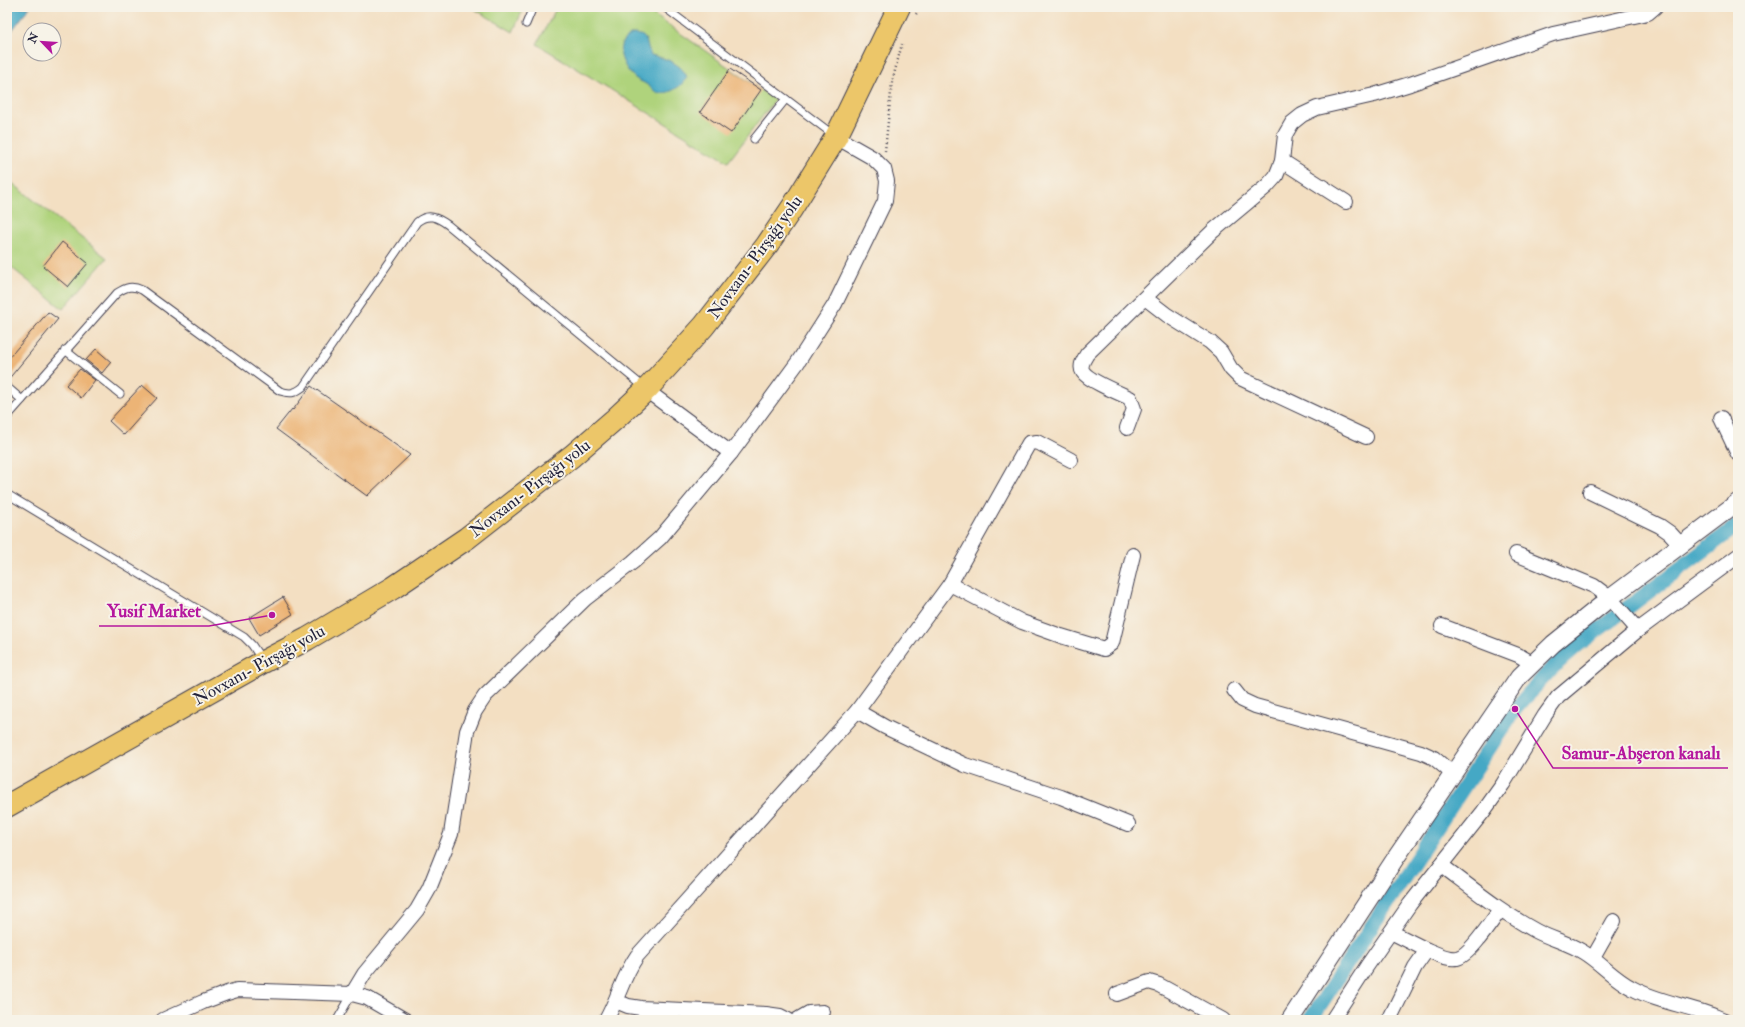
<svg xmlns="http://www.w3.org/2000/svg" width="1745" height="1027" font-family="'IM FELL Double Pica',serif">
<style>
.green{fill:#afd37c;stroke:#687a5c}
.water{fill:#45a8c5;stroke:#346580}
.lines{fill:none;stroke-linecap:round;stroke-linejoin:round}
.canal{stroke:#45a8c5;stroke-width:15}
.building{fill:#ecb476}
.service-casing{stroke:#413e4f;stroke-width:9}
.minor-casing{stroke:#413e4f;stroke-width:16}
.tertiary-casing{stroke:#413e4f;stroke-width:19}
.primary-casing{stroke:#413e4f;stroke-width:24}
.path{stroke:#413e4f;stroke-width:2.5;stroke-dasharray:1 3;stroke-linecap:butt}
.service{stroke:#fff;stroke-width:7}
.minor{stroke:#fff;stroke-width:14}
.tertiary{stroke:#fff;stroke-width:17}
.primary{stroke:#ecc669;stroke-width:22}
.labels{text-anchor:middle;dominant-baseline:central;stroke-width:4;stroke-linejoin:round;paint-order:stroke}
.street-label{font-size:17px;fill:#22223b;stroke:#f7f3e8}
.leader{fill:none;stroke:#b5179e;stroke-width:1.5}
.callout-dot{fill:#b5179e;stroke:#f7f3e8;stroke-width:1.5}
.callout-label{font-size:18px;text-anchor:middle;font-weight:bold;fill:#b5179e;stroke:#f7f3e8;stroke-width:4;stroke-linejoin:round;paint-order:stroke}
</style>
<rect width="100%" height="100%" fill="#f7f3e8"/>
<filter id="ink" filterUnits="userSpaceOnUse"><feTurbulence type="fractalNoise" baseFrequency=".025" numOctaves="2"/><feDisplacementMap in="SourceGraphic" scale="8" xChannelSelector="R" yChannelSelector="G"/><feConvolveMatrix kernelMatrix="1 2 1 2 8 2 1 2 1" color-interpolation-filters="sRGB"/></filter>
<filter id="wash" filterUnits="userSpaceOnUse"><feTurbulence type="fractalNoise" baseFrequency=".012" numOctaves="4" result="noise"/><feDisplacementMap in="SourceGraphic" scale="16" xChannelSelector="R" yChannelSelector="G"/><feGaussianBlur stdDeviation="0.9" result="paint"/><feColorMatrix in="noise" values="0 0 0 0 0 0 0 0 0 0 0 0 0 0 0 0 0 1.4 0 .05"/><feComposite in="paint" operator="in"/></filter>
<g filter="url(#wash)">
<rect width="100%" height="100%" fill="#f3dfc2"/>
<g class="green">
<path d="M 471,7 L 524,7 L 513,32 Z"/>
<path d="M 557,7 L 643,7 L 775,100 L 728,162 L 537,44 Z"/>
<path d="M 7,179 L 107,258 L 63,309 L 7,264 Z"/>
</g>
<g class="water">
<path d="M 7,7 L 30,7 L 7,37 Z"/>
<path d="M 633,34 C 649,34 645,43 651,55 C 665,58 681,63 687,77 C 682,87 667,96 656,92 C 653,90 649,86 646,84 C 643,82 639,81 635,78 C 622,67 611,42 633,34 Z"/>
</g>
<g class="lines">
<path class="canal" d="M 1310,1020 L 1515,709 L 1551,669 L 1579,644 L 1738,525"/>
</g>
<g id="blocks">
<g class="building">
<path d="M 730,69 L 761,90 L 731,133 L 700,112 Z"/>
<path d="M 62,242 L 88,263 L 68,287 L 43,266 Z"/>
<path d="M 48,312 L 58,319 L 7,381 L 7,360 Z"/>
<path d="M 96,349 L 111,362 L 102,373 L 86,360 Z"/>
<path d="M 80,369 L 95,380 L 81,398 L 66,385 Z"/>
<path d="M 142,385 L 157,398 L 124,435 L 109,421 Z"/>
<path d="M 311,386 L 410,455 L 367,496 L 276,429 L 292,409 L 293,410 Z"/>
<path d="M 283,597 L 293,614 L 259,635 L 249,618 Z"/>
</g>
</g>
</g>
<g filter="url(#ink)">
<use href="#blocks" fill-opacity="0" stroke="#413e4f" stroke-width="1"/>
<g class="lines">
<g class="service-casing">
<g id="service">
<path d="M 664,7 L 835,136"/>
<path d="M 526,24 L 533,7"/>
<path d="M 754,139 L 786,99"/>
<path d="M 65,350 L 120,394"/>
<path d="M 7,387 L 22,400"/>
<path d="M 7,417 L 117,293 C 126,287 132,285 142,290 L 280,391 C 290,394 294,394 303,387 L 417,222 C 428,213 437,217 448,225 L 645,388"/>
<path d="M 7,494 L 244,637 L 252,645 L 262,660"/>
<path d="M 337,1020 L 352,994"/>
</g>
</g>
<g class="minor-casing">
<g id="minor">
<path d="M 1282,161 L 1346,202"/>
<path d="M 1145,298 L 1167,315 L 1210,342 L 1221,352 L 1231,369 L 1240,378 L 1366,437"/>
<path d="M 646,390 L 731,453"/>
<path d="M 1721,418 L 1738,454"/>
<path d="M 1127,428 L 1134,409 L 1130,398 C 1119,393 1089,381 1083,372 C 1079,366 1084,359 1087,354 L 1213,231 L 1267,186 L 1276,176 L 1282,161 L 1285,135 L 1292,123 L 1302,115 L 1317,108 L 1374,95 L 1410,84 L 1553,34 L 1648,13 L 1655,7"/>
<path d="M 1590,492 L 1660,526 L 1670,533 L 1680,544"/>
<path d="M 1516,554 L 1594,586 L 1610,598 L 1638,630"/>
<path d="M 950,584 L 1022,622 L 1061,636 L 1104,649 L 1112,643 L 1133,555"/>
<path d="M 1442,626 L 1518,655 L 1532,663"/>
<path d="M 1234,690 L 1242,700 L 1255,706 L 1421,752 L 1434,758 L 1453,774"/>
<path d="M 857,711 L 885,727 L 965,765 L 1061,797 L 1128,824"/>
<path d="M 1441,865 C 1472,888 1501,912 1536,931 C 1551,939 1569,943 1583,952 C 1601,963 1614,979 1632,988 C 1661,1004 1695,1006 1724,1020"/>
<path d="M 1427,950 C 1436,953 1447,960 1457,958 C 1469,956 1492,921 1500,910"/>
<path d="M 1593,958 L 1614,921"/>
<path d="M 352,994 L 364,974 L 417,910 L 429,889 L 451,834 L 467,731 L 475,711 L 485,696 L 585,599 L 633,562 L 660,538 L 731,453 L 798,362 L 835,304 L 885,201 L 887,181 L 884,169 L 873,158 L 836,137"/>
<path d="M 1117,994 L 1149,982 L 1159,985 L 1223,1020"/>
<path d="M 616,1001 L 628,1006 L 641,1008 L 766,1014 L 780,1016 L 788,1020"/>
<path d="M 163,1020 L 203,1002 L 227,993 L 237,990 L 352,994 L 367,998 L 405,1020"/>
<path d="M 606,1020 C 618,999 623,976 637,956 L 857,711 L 950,584 L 1029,443 L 1037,442 L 1071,460"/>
<path d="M 797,1020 L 809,1013 L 823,1012"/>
<path d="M 1332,1020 L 1367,966 L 1410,904 L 1483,812 L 1503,784 L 1545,715 L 1558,697 L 1638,630 L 1738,556"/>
<path d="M 1389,1020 L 1415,967 L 1427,950 L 1391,932"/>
</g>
</g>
<g class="tertiary-casing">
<path id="tertiary" d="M 1290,1020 L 1395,859 L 1519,677 L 1553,644 L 1610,598 L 1738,502"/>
</g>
<g class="primary-casing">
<path id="primary" d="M 7,806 L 263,662 L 307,639 L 393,588 L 467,538 L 572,456 L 615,419 L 646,390 L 704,326 L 767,245 L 792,208 L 836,137 L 899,7"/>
</g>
<g class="path">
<path d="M 916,14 L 921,7"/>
<path d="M 885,151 L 892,82 L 902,44"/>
</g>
<use href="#service" class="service"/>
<use href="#minor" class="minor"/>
<use href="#tertiary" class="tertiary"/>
<use href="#primary" class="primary"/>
</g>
</g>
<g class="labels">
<g class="street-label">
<text transform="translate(755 257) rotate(-54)">Novxanı- Pirşağı yolu</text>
<text transform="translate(530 488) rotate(-38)">Novxanı- Pirşağı yolu</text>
<text transform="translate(259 665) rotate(-29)">Novxanı- Pirşağı yolu</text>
</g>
</g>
<path class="leader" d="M272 615L209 626H99M1515 709L1553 768H1728"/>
<g class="callout-dot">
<circle cx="272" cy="615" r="4"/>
<circle cx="1515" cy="709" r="4"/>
</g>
<g class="callout-label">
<text x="154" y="617">Yusif Market</text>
<text x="1641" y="759">Samur-Abşeron kanalı</text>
</g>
<rect width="1745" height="1027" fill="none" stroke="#f7f3e8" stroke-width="24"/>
<g transform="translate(42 42) rotate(295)"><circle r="19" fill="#f7f3e8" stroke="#a29fa3"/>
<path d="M0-3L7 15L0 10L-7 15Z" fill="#b5179e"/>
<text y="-6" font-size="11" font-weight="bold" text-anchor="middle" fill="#22223b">N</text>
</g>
</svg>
